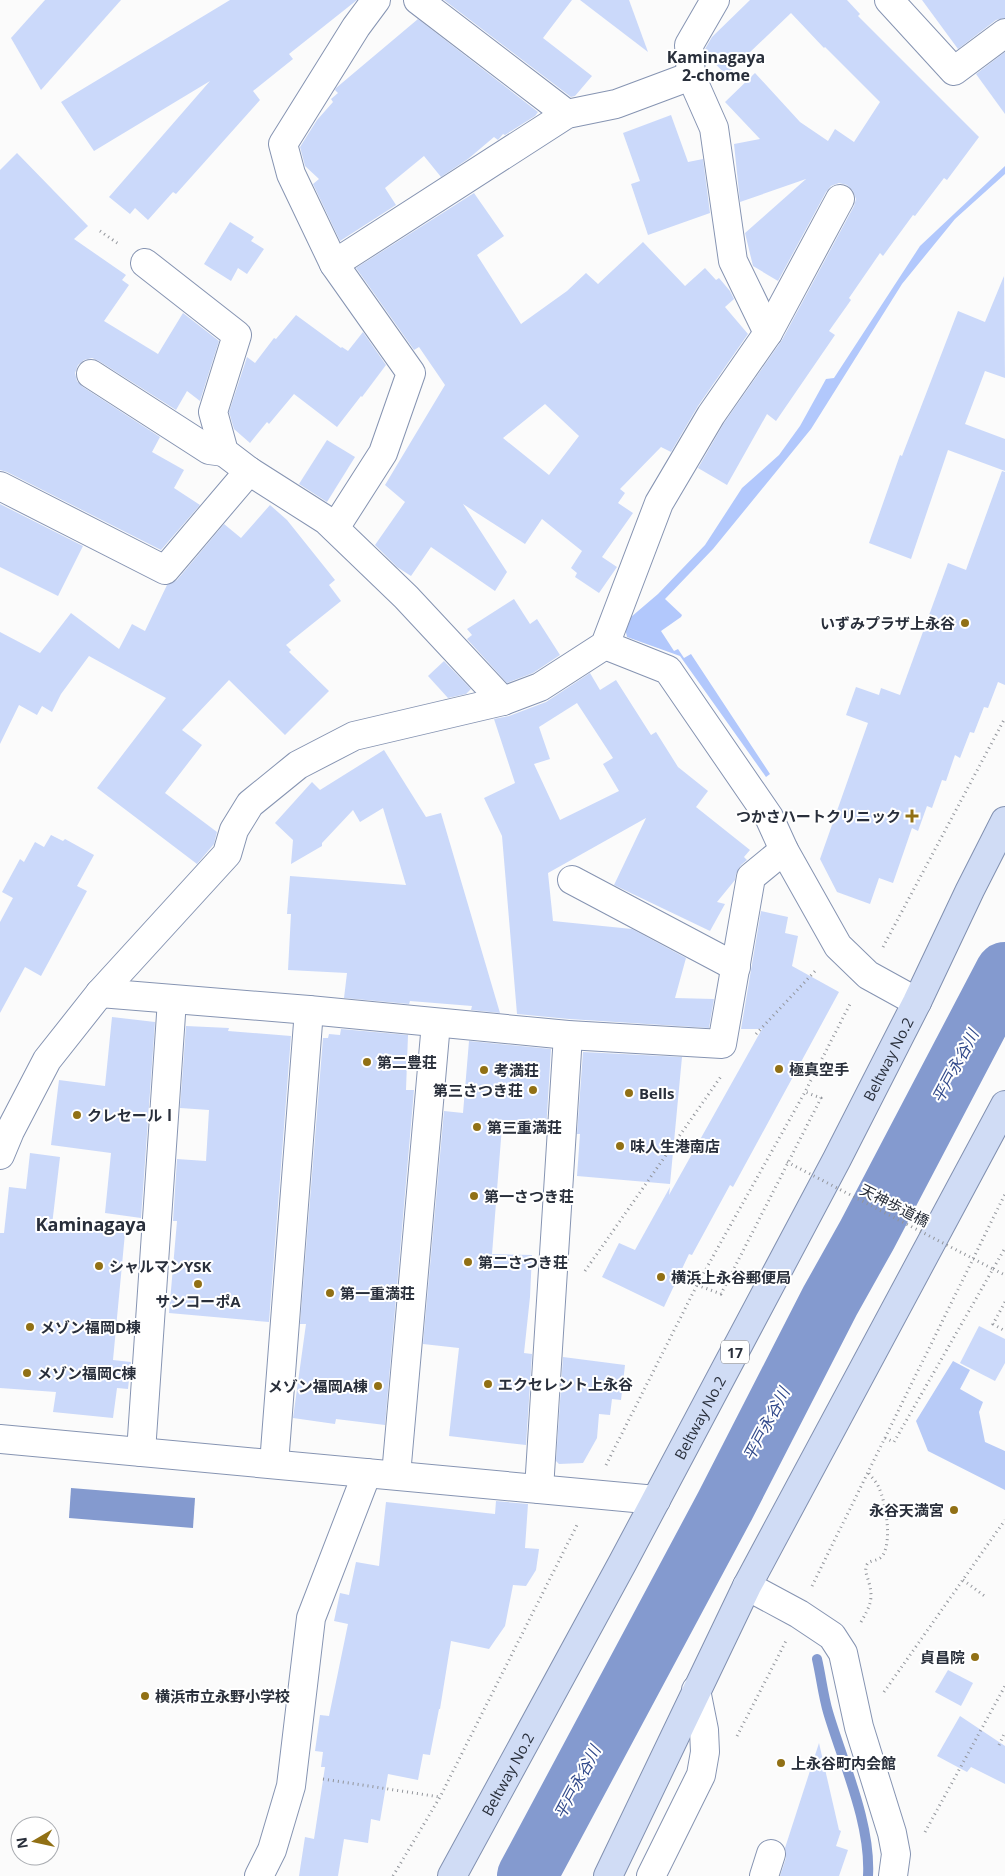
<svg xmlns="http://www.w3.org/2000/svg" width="1005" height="1876" font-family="'Open Sans','Noto Sans JP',sans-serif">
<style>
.green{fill:#b2c8fc}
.forest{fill:#b8cbf7}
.water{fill:#849acf}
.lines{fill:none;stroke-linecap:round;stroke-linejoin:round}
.stream{stroke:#849acf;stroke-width:10}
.river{stroke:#849acf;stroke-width:60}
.building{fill:#cbd9fa;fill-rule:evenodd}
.minor-casing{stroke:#8694b2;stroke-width:30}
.major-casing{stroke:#8190b0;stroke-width:30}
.path{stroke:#92959b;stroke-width:3;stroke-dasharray:1 4;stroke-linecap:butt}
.minor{stroke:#fff;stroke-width:28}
.major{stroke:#d0dcf5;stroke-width:28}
.path-bridge{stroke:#92959b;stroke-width:3;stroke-dasharray:1 4;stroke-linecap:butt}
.poi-dot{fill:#917015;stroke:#fff;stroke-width:2}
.labels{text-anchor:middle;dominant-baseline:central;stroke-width:4;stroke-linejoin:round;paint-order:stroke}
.shield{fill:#fff;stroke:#696d76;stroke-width:1}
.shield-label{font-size:14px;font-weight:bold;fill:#292f3b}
.poi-label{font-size:15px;font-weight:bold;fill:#292f3b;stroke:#fff;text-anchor:start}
.street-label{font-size:15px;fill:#292f3b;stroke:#fff}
.neighbourhood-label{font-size:16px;font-weight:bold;fill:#292f3b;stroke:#fff}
.water-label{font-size:16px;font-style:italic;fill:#324a8b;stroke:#fff}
.quarter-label{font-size:18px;font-weight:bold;fill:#292f3b;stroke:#fff}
</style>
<rect width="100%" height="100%" fill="#fbfbfb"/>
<path class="green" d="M 1005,166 L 1005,174 L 955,219 L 902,284 L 811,429 L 713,549 L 665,599 L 682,615 L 681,617 L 661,631 L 674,651 L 678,649 L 684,658 L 691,654 L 770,774 L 766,777 L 680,656 L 627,637 L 624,623 L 658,594 L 705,545 L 742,488 L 779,455 L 800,426 L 826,379 L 834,378 L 920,246 Z"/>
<path class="forest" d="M 953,1361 L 970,1370 L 960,1389 L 983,1402 L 979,1412 L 985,1442 L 1005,1451 L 1005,1490 L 928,1451 L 916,1421 Z"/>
<path class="water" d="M 71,1488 L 195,1498 L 193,1528 L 69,1518 Z"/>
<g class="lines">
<path class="stream" d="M 817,1659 C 821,1676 823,1695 828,1712 C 843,1763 871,1823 868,1876"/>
<path class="river" d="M 527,1876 L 725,1506 L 830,1301 L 867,1235 L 1005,972"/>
</g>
<g class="building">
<path d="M 45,0 L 121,0 L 41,90 L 11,38 Z"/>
<path d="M 230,0 L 357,0 L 289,54 L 293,59 L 253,91 L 260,100 L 176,194 L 173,192 L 148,220 L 135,208 L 130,214 L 109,197 L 210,81 L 94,151 L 61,102 Z"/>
<path d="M 444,0 L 572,0 L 543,38 L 592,76 L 575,96 L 571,97 Z"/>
<path d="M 580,0 L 629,0 L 648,52 Z"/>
<path d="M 750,0 L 847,0 L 860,14 L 858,16 L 979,137 L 947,180 L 944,178 L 915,216 L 913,215 L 883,256 L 880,253 L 849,298 L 851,300 L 829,331 L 835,335 L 776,421 L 767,414 L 727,485 L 698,468 L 724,423 L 782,340 L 854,206 L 856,199 L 853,191 L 847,185 L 839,183 L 831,186 L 826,192 L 778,281 L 753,266 L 745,233 L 806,179 L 740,202 L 734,144 L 760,139 L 725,102 L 755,73 L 800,122 L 828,141 L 835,129 L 854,142 L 880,102 L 825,47 L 824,48 L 791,13 L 726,75 L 705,53 L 705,49 L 712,37 Z"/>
<path d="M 922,0 L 1005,0 L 1005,18 L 996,20 L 958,49 Z"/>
<path d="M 418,19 L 538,112 L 535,116 L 505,135 L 503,134 L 498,140 L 494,137 L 468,159 L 441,177 L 424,156 L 385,188 L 396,205 L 340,241 L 313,184 L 319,179 L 305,166 L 300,147 L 317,120 L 333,102 L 331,99 L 338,93 L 335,90 L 336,88 Z"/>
<path d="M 1005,52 L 1005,114 L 976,74 Z"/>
<path d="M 671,115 L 688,162 L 703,159 L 710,213 L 648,235 L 631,184 L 640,181 L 623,133 Z"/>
<path d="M 17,153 L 88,226 L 74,239 L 126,275 L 122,280 L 129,285 L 104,321 L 158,354 L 183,313 L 219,341 L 200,401 L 187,391 L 176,410 L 99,361 L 92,358 L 84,360 L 78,365 L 75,373 L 77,381 L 83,387 L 160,437 L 152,452 L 184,470 L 174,488 L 200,505 L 161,550 L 7,472 L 0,470 L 0,170 Z"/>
<path d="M 474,193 L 504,236 L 477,255 L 521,324 L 567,291 L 586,273 L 598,284 L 643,242 L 685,286 L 705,268 L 716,280 L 719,278 L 730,291 L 734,299 L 725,307 L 748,334 L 698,406 L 671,452 L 661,447 L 620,489 L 625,493 L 618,503 L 633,513 L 602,557 L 617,567 L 599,593 L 575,577 L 577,573 L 571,568 L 582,551 L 542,519 L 525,544 L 463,504 L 507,572 L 495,591 L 431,547 L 411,576 L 397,567 L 375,545 L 405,502 L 385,485 L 445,385 L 419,347 L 414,350 L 356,268 ZM 545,404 L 579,436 L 549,475 L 503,438 Z"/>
<path d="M 230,222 L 254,237 L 251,241 L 264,249 L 247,274 L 238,268 L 231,281 L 204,264 Z"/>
<path d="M 1004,276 L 1005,378 L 985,371 L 965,424 L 1005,439 L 1005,471 L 948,450 L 911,559 L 869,543 L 900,455 L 902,456 L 958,311 L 985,322 Z"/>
<path d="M 296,315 L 341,348 L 342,347 L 348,351 L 363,332 L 386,365 L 362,397 L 361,396 L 337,427 L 294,394 L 269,424 L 267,422 L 250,443 L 234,429 L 229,412 L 247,357 L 255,363 L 274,338 L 276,339 Z"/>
<path d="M 327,440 L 355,457 L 327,502 L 299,484 Z"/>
<path d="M 1002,471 L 1005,472 L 1005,685 L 998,682 L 988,708 L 984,707 L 974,733 L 970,732 L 960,758 L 955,755 L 946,781 L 942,780 L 932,808 L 927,806 L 918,831 L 912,828 L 893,883 L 879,878 L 870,904 L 837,892 L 820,859 L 868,723 L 846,715 L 856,687 L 879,695 L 881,688 L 900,695 L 948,563 L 966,570 Z"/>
<path d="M 0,504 L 83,546 L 58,596 L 0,567 Z"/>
<path d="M 270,505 L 287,520 L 335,580 L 329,585 L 341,601 L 286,645 L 291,650 L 289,652 L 329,691 L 285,735 L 229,680 L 182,730 L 202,745 L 165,793 L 217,832 L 214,844 L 197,864 L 97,788 L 166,698 L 89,656 L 61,694 L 52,712 L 42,706 L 37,715 L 19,705 L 0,744 L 0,632 L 40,653 L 71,613 L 119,649 L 132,624 L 145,631 L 167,585 L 177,580 L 224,524 L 241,538 Z"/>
<path d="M 514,599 L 530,624 L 537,619 L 560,655 L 533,673 L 507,683 L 467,639 L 472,635 L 467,629 Z"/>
<path d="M 444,661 L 471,689 L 466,694 L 448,698 L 428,676 Z"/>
<path d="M 590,673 L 600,690 L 616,680 L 651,735 L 656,732 L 678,767 L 708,791 L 696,807 L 750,850 L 744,857 L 747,860 L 741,865 L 736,874 L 735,880 L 717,902 L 725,904 L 710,931 L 614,885 L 646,818 L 548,873 L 553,921 L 632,929 L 686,958 L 675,998 L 714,999 L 709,1028 L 569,1019 L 517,1014 L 502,836 L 484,798 L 515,783 L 494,719 L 509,716 L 546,702 ZM 577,703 L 613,758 L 603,764 L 619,791 L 560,820 L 534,764 L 550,759 L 539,727 Z"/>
<path d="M 384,750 L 426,817 L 441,813 L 500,1013 L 471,1010 L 472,1006 L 410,1001 L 409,1004 L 344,998 L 347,973 L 288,970 L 291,914 L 287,914 L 290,876 L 406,885 L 383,808 L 360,822 L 353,810 L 322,843 L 322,846 L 291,864 L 293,840 L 275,823 L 312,782 L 320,790 Z"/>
<path d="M 51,835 L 63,841 L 65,839 L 94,855 L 77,886 L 87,891 L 41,976 L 25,967 L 0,1013 L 0,922 L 13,898 L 2,892 L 20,859 L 24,862 L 35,842 L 44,847 Z"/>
<path d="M 761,911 L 788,917 L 785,933 L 798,936 L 792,966 L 839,992 L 733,1187 L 730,1185 L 692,1255 L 689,1254 L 664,1307 L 602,1277 L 619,1243 L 635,1250 L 670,1187 L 669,1195 L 762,1029 L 741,1029 Z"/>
<path d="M 112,1017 L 155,1022 L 141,1218 L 105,1213 L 111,1153 L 51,1145 L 59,1080 L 105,1086 Z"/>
<path d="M 186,1026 L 229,1028 L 228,1031 L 291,1036 L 269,1322 L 169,1313 L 177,1221 L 173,1221 L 177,1159 L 206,1161 L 209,1110 L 180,1108 Z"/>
<path d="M 341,1029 L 408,1035 L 406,1090 L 414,1090 L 385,1425 L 336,1419 L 335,1424 L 293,1418 L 306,1324 L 300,1324 L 323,1038 L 328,1038 L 329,1034 L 340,1035 Z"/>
<path d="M 469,1041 L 551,1049 L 546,1131 L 502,1126 L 492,1254 L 532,1255 L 530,1297 L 524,1353 L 532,1354 L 526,1445 L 449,1436 L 459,1348 L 423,1344 L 444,1111 L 463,1113 Z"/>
<path d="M 583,1052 L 682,1057 L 670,1184 L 577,1176 L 580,1134 L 577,1134 Z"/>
<path d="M 30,1153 L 60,1157 L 52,1225 L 125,1233 L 113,1360 L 131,1362 L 128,1389 L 117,1388 L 113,1418 L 53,1412 L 56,1392 L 0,1388 L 0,1233 L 4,1233 L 9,1187 L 26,1189 Z"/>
<path d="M 979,1326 L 1005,1339 L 1005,1363 L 995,1381 L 960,1363 Z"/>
<path d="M 563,1357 L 625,1365 L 621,1400 L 612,1399 L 610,1415 L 599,1414 L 597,1438 L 583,1463 L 559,1464 L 556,1461 Z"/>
<path d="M 496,1501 L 528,1504 L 525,1548 L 539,1549 L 536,1570 L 526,1586 L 513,1585 L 505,1626 L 489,1649 L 451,1641 L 440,1709 L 439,1709 L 430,1755 L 423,1754 L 418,1780 L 388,1774 L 380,1821 L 371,1819 L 368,1843 L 344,1839 L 338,1876 L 299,1876 L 305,1837 L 314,1839 L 325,1767 L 321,1767 L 323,1752 L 315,1751 L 320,1715 L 329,1716 L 348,1624 L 334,1621 L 340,1593 L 349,1595 L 356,1562 L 379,1566 L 386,1502 L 495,1514 Z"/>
<path d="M 948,1670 L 973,1683 L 961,1706 L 935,1692 Z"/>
<path d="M 960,1716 L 1005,1746 L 1005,1784 L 971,1767 L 967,1772 L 937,1756 Z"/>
<path d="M 819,1743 L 839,1830 L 841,1831 L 836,1846 L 848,1850 L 839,1876 L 780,1876 L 786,1858 L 785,1848 Z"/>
</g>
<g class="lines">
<g class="minor-casing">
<g id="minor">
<path d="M 418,0 L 567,114"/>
<path d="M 715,0 L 689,45 L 691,76 L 714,128 L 733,261 L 768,333"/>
<path d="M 889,0 L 954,71 L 1005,33"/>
<path d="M 145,263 L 237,335 L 213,412 L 224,452 L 249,471 L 326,520 L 406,597 L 503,701"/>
<path d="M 334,264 L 567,114 L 616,104 L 691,76"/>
<path d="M 91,374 L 209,450 L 224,452"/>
<path d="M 0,486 L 165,570 L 249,471"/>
<path d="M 335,528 L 383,453 L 411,373 L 334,264 L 291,174 L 283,144 L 356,27 L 376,0"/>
<path d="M 605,645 L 668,670 L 769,817 L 784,850 L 838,946 L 868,975 L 917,1002"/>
<path d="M 572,880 L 736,967"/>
<path d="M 100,993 L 309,1010 L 568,1035 L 722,1044 L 751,877 L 784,850"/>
<path d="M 0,1155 L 10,1131 L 47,1060 L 100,993 L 227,854 L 234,830 L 250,804 L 298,765 L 354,736 L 503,701 L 540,687 L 605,645 L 659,503 L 711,415 L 768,333 L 840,199"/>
<path d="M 0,1439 L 656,1500"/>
<path d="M 141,1452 L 172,1000"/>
<path d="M 274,1464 L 309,1010"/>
<path d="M 396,1475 L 436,1023"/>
<path d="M 539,1489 L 568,1035"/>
<path d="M 747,1586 L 799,1614 L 832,1636 L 843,1653 L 859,1727 L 892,1833 L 896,1854 L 893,1876"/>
<path d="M 259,1876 L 272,1850 L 291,1786 L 311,1618 L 367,1473"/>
<path d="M 651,1876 L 701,1775 L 705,1752 L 704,1730 L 696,1690"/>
<path d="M 764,1876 L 771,1854"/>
</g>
</g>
<g class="major-casing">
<g id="major">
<path id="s1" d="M 452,1876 L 623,1562 L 837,1159 L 917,1002 L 970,890 L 1005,821"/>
<path d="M 608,1876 L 747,1586 L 1005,1105"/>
</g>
</g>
<g class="path">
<path d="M 100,231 L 120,245"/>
<path d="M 883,947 L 1005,718"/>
<path d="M 756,1034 L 817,969"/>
<path d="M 993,1269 L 1005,1275"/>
<path d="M 585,1271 L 722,1075"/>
<path d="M 697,1285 L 721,1294 L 821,1098 L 805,1092"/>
<path d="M 1005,1302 L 993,1324 L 1005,1331"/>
<path d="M 885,1438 L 894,1442 L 1005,1248"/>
<path d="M 606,1465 L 697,1285 L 805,1092 L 851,1002"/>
<path d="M 963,1580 L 986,1597"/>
<path d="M 812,1586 L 1005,1194"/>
<path d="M 861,1622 C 869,1608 874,1599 869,1583 C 868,1578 865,1573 866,1568 C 867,1558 878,1563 883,1555 C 892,1540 886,1503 879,1488 C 877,1482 871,1477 868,1472"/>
<path d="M 884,1692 L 1005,1520"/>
<path d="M 737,1736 L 786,1641"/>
<path d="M 999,1745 L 1005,1732"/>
<path d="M 323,1779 L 440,1797"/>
<path d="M 925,1832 L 1005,1686"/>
<path d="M 393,1876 L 440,1797 L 577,1525"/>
</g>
<use href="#minor" class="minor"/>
<use href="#major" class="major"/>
<path class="path-bridge" d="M 787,1162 L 993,1269"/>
</g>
<g class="poi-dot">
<circle cx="965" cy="623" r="5"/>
<path d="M909.5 808.5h5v5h5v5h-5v5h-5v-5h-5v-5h5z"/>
<circle cx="367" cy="1062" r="5"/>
<circle cx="779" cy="1069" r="5"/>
<circle cx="484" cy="1070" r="5"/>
<circle cx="533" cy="1090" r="5"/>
<circle cx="629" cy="1093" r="5"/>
<circle cx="77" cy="1115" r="5"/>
<circle cx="477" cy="1127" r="5"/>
<circle cx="620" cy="1146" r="5"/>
<circle cx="474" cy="1196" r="5"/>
<circle cx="468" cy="1262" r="5"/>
<circle cx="99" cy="1266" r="5"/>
<circle cx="661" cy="1277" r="5"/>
<circle cx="198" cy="1284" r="5"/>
<circle cx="330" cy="1293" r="5"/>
<circle cx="30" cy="1327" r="5"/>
<circle cx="27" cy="1373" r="5"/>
<circle cx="488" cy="1384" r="5"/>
<circle cx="378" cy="1386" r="5"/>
<circle cx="954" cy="1510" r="5"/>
<circle cx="975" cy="1657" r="5"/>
<circle cx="145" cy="1696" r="5"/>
<circle cx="781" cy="1763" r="5"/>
</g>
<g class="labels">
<rect class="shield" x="721" y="1340.5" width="28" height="23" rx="4"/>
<g class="shield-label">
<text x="735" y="1352">17</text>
</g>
<g class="poi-label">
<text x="955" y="623" text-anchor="end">いずみプラザ上永谷</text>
<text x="901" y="816" text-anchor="end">つかさハートクリニック</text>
<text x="377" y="1062">第二豊荘</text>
<text x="789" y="1069">極真空手</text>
<text x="494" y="1070">考満荘</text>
<text x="523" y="1090" text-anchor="end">第三さつき荘</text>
<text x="639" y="1093">Bells</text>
<text x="87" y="1115">クレセールⅠ</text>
<text x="487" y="1127">第三重満荘</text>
<text x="630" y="1146">味人生港南店</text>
<text x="484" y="1196">第一さつき荘</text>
<text x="478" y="1262">第二さつき荘</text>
<text x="109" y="1266">シャルマンYSK</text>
<text x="671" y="1277">横浜上永谷郵便局</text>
<text x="340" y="1293">第一重満荘</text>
<text x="198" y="1301" text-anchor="middle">サンコーポA</text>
<text x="40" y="1327">メゾン福岡D棟</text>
<text x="37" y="1373">メゾン福岡C棟</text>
<text x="498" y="1384">エクセレント上永谷</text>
<text x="368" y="1386" text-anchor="end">メゾン福岡A棟</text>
<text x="944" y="1510" text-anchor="end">永谷天満宮</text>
<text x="965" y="1657" text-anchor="end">貞昌院</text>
<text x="155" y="1696">横浜市立永野小学校</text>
<text x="791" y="1763">上永谷町内会館</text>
</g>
<g class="street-label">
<text stroke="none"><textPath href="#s1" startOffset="926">Beltway No.2</textPath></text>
<text transform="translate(895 1205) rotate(27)">天神歩道橋</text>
<text stroke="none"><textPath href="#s1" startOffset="521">Beltway No.2</textPath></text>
<text stroke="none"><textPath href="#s1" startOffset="116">Beltway No.2</textPath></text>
</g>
<g class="neighbourhood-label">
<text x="716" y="57">Kaminagaya<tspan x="716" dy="18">2-chome</tspan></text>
</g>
<g class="water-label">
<text transform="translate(955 1066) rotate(-62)">平戸永谷川</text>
<text transform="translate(766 1424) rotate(-62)">平戸永谷川</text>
<text transform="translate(577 1782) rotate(-62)">平戸永谷川</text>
</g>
<g class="quarter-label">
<text x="91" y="1224">Kaminagaya</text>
</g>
</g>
<g transform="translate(35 1841) rotate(261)"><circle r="24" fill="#ffffff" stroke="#a9acb1"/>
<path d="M0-4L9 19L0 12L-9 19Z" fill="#917015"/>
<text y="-8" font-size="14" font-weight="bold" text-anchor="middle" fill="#292f3b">N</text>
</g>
</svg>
